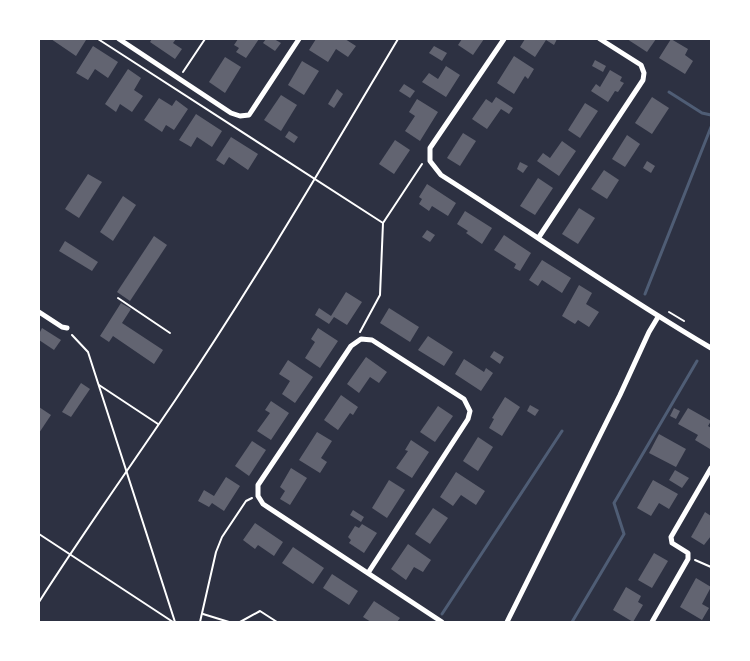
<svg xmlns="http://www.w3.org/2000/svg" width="750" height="661" font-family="'Titillium Web',sans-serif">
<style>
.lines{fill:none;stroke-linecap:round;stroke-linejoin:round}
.stream{stroke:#4f5d75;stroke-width:3}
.building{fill:#626471}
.path{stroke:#fff;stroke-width:2}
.minor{stroke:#fff;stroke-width:5}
</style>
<rect width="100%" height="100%" fill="#2d3142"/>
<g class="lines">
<g class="stream">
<path d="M 669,92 L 702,113 L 711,115"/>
<path d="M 645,294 L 711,127"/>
<path d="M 442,614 L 562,431"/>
<path d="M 572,622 L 624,534 L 614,503 L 697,361"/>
</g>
</g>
<g class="building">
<path d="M 51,39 L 84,39 L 86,40 L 76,56 Z"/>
<path d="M 152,39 L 176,39 L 173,43 L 182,49 L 175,59 L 150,42 Z"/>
<path d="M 238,39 L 259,39 L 246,58 L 236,52 L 239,48 L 234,45 Z"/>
<path d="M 266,39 L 274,39 L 281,43 L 275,51 L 263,43 Z"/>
<path d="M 316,39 L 345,39 L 356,46 L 348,57 L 336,49 L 328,62 L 309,50 Z"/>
<path d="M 462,39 L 484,39 L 473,55 L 458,45 Z"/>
<path d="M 525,39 L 557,39 L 554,45 L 546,40 L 535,57 L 520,47 Z"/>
<path d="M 627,39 L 656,39 L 647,52 Z"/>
<path d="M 671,39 L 688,49 L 685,55 L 693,61 L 685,74 L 659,58 Z"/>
<path d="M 93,46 L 118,62 L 108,78 L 95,69 L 88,80 L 76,73 Z"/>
<path d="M 434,46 L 447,53 L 442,61 L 429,53 Z"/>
<path d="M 514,56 L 534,69 L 528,79 L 525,76 L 514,94 L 497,83 Z"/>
<path d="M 225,57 L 241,67 L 225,93 L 209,82 Z"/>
<path d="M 595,60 L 606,66 L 603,72 L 592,66 Z"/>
<path d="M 302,61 L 319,71 L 304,95 L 288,85 Z"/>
<path d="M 446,66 L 460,75 L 446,97 L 422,82 L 429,73 L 438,79 Z"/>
<path d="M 128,69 L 141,78 L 134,90 L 143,96 L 132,112 L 120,104 L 116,112 L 105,104 Z"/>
<path d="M 610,70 L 622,77 L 620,81 L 624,83 L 618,92 L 615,91 L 608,102 L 591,91 L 596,84 L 600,87 Z"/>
<path d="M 404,84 L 415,91 L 410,98 L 399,91 Z"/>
<path d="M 337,89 L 343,94 L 334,108 L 328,104 Z"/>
<path d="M 281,95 L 297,105 L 281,131 L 264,120 Z"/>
<path d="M 496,97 L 513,108 L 509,114 L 501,109 L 487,129 L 472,119 L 486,99 L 492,103 Z"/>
<path d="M 652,97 L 669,108 L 652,134 L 635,123 Z"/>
<path d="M 159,98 L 172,106 L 176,100 L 188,109 L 174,130 L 166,125 L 162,132 L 144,120 Z"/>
<path d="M 417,99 L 438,112 L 420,141 L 405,131 L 415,116 L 409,112 Z"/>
<path d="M 585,103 L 598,111 L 580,138 L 568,130 Z"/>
<path d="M 196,114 L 222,131 L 212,147 L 197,137 L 191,147 L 179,140 Z"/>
<path d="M 289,131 L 298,137 L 294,143 L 285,137 Z"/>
<path d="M 463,133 L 476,141 L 460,166 L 447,158 Z"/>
<path d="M 627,135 L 640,144 L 625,167 L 612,159 Z"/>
<path d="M 231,137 L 258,154 L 248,170 L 229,157 L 224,165 L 216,160 Z"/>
<path d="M 395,140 L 410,150 L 394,174 L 379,164 Z"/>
<path d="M 562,141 L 576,151 L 559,176 L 537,161 L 543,153 L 550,158 Z"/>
<path d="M 647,161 L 655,166 L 651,173 L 643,168 Z"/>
<path d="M 520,162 L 528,166 L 523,173 L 517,169 Z"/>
<path d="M 604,170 L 619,180 L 607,199 L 591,189 Z"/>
<path d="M 88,174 L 102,182 L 79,218 L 65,209 Z"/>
<path d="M 538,178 L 553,188 L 535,215 L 520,206 Z"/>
<path d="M 427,184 L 456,203 L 448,216 L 432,206 L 429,211 L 419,204 L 422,199 L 419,197 Z"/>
<path d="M 123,196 L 136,205 L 113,241 L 100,232 Z"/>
<path d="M 579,208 L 595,218 L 578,244 L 562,234 Z"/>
<path d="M 465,211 L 492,228 L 482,244 L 466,233 L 468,231 L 457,224 Z"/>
<path d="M 427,230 L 435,235 L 430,242 L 422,237 Z"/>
<path d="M 504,235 L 531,253 L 520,271 L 514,268 L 516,264 L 494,250 Z"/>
<path d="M 154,236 L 167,245 L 130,301 L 117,292 Z"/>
<path d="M 65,241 L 98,262 L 92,271 L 59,251 Z"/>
<path d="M 542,260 L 571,278 L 562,293 L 542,280 L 538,286 L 529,280 Z"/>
<path d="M 579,285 L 592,293 L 586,304 L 599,312 L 589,327 L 578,320 L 575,324 L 562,316 Z"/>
<path d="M 346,292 L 362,302 L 347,325 L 334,317 L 329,324 L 315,315 L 319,308 L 331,316 Z"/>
<path d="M 121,303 L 131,309 L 122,323 L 163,350 L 154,364 L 113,336 L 109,342 L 100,336 Z"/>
<path d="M 389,308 L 419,327 L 410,342 L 380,323 Z"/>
<path d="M 42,328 L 61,340 L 54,350 L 39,340 L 39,334 Z"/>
<path d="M 318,328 L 338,341 L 320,368 L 305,358 L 315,342 L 311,339 Z"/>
<path d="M 428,336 L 453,352 L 444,366 L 418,350 Z"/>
<path d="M 494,351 L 504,357 L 500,364 L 490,357 Z"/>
<path d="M 366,357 L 387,372 L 379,383 L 370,377 L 359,393 L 347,384 Z"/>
<path d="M 464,359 L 484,372 L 486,368 L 493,373 L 481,391 L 455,374 Z"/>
<path d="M 288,360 L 313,377 L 295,403 L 282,394 L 290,381 L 279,374 Z"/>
<path d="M 81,383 L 90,389 L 71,417 L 62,412 Z"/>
<path d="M 341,395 L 358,407 L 353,415 L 350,413 L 338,430 L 324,420 Z"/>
<path d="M 505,397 L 520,407 L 502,436 L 489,428 L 494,419 L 492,418 Z"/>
<path d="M 271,401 L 289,413 L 271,440 L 257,431 L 270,413 L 265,410 Z"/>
<path d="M 530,405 L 539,410 L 535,416 L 527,411 Z"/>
<path d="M 438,406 L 453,416 L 435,442 L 420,432 Z"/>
<path d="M 39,407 L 51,415 L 39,433 Z"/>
<path d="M 674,408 L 680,411 L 676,419 L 670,416 Z"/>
<path d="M 688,408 L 711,421 L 708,426 L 711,428 L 710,449 L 695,440 L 698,435 L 678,424 Z"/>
<path d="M 317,432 L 332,441 L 321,458 L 327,462 L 320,473 L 299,460 Z"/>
<path d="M 659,434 L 686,449 L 676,467 L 649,453 Z"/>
<path d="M 478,437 L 493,447 L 478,471 L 463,461 Z"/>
<path d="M 411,440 L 429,452 L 412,478 L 396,468 L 408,451 L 405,450 Z"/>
<path d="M 252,441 L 266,450 L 249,476 L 235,466 Z"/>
<path d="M 291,468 L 307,478 L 290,505 L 280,499 L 285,491 L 280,487 Z"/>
<path d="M 675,470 L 689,478 L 682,488 L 669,480 Z"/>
<path d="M 456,472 L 485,491 L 476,505 L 461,495 L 453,506 L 440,497 Z"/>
<path d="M 226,477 L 240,486 L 224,511 L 212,503 L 209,507 L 198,501 L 204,490 L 214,496 Z"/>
<path d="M 389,480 L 405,490 L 387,518 L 372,508 Z"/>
<path d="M 653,480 L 678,494 L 669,509 L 659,503 L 651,516 L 637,508 Z"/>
<path d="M 433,508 L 448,518 L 430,544 L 415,534 Z"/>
<path d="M 353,510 L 364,517 L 361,522 L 350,515 Z"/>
<path d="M 705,512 L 711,516 L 711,536 L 704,545 L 691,537 Z"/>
<path d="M 255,523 L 283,542 L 274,556 L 258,545 L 255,549 L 243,540 Z"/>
<path d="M 362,524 L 377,533 L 364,553 L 349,543 L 351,540 L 348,537 L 355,526 L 359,528 Z"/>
<path d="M 408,544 L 431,560 L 423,572 L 414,567 L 406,580 L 391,569 Z"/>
<path d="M 293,547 L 324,568 L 313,584 L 282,563 Z"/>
<path d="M 654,553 L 668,561 L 652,588 L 638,580 Z"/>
<path d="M 332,574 L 358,591 L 349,605 L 323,588 Z"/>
<path d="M 696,578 L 711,587 L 702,604 L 709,608 L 702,620 L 680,607 Z"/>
<path d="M 626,587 L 641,596 L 638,602 L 643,605 L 633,622 L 613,610 Z"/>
<path d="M 374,601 L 400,618 L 397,622 L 371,622 L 363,617 Z"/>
</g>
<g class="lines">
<g class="path">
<path d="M 98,39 L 383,223 L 422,164"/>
<path d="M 183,72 L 205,39"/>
<path d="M 118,298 L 170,333"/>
<path d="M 669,312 L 684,321"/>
<path d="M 360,332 L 380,295 L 383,223"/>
<path d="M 72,335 L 88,352 L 175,622"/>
<path d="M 99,385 L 158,424"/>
<path d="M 39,534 L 173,622"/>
<path d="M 695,560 L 711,567"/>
<path d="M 39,602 C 83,533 130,467 176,399 C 255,282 326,160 398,39"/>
<path d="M 203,614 L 229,622"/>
<path d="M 200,622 L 216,552 L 222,537 L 246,501 L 252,498"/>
<path d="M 240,622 L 260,611 L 277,622"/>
</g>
<g class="minor">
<path d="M 119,39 L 231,113 L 240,116 L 249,115 L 299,39"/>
<path d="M 504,39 L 430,148 L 430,161 L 441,175 C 531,232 619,294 711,348"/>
<path d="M 539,237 L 643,80 L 644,73 L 641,65 L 600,39"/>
<path d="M 39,312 L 62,327 L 67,328"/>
<path d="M 368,573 L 468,419 L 470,411 L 464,399 L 372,340 L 361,339 L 351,346 L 258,485 L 258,496 L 263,504 L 442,622"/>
<path d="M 507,622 L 620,395 L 649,332 L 658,317"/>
<path d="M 652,622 L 688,559 L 688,553 L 672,543 L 671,537 L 711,468"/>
</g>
</g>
<rect width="750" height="661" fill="none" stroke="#ffffff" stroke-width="80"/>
</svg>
